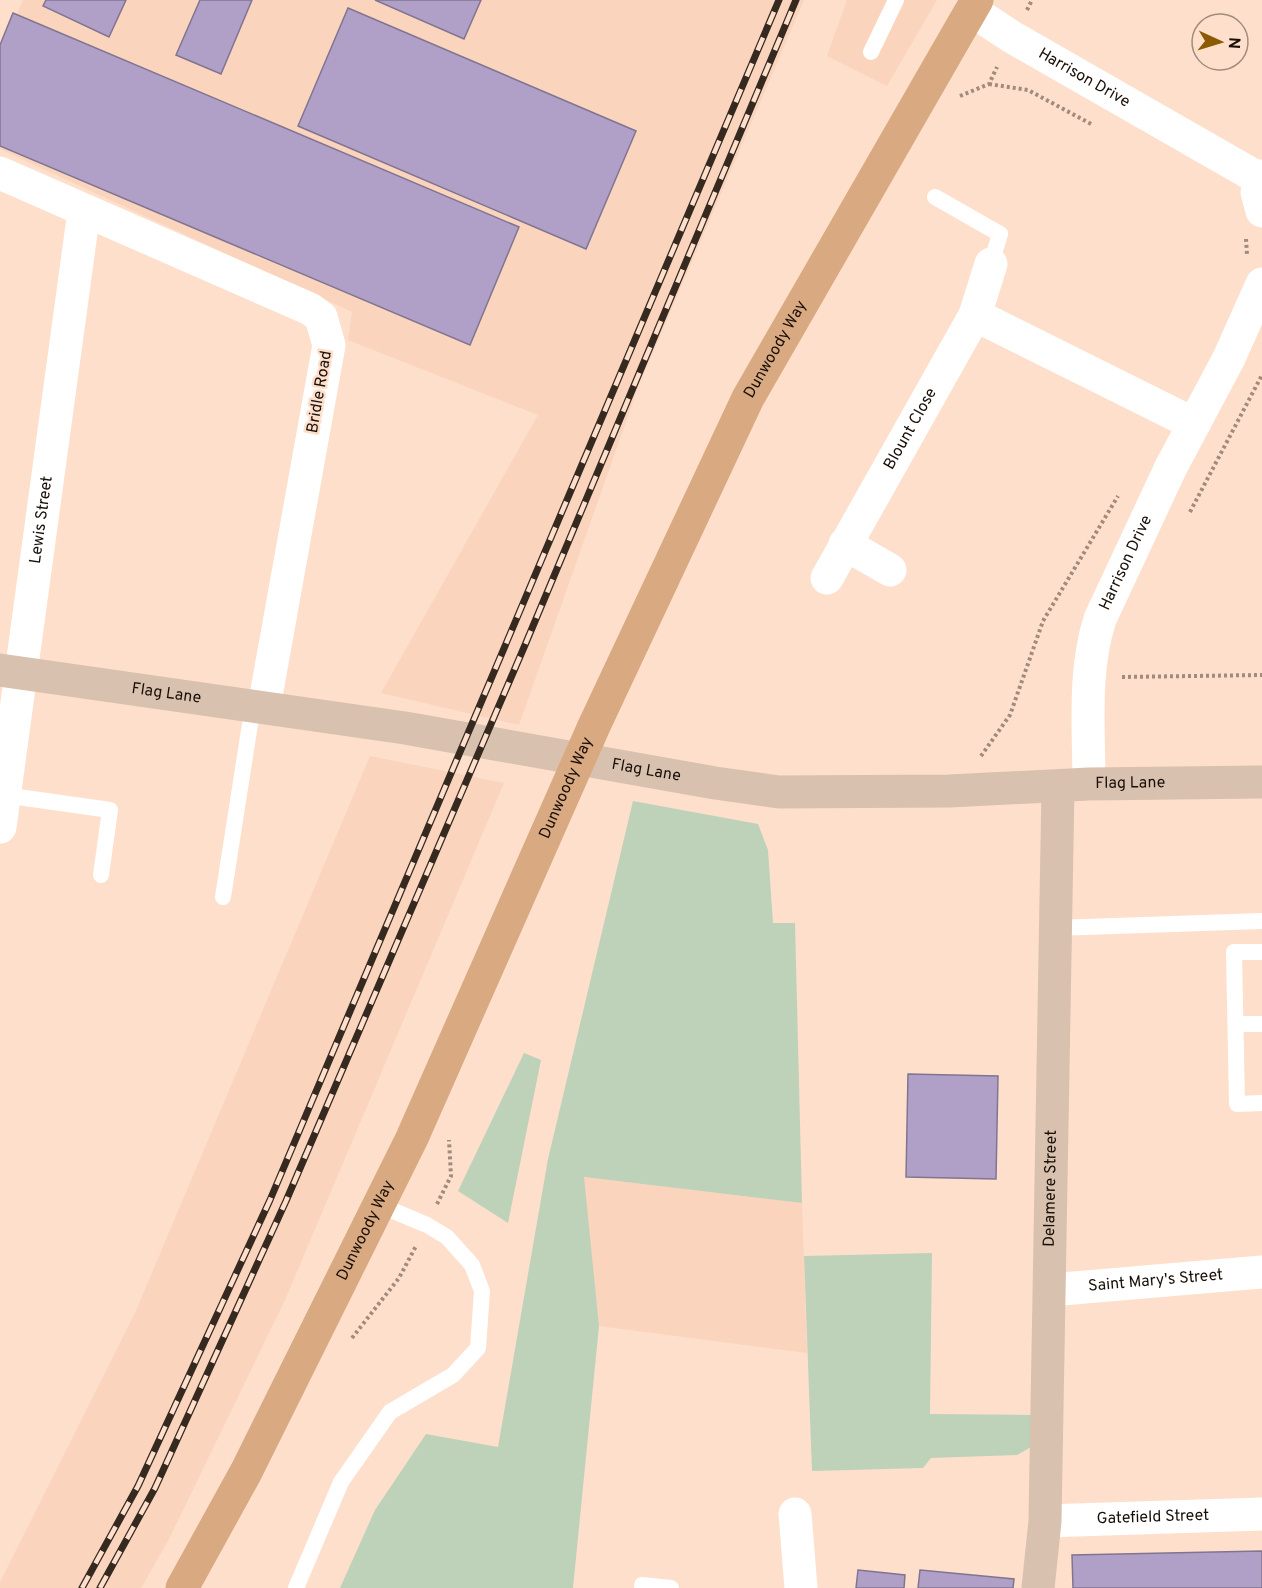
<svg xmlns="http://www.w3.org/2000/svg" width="1262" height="1588" font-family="Overpass,sans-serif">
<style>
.built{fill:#fad4bc}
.green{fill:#bed2ba}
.building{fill:#b0a0c8;stroke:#807591;stroke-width:1.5}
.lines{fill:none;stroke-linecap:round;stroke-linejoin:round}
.path{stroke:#a28b7d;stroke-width:4;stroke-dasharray:3 3;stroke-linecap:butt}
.lane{stroke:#fff;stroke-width:16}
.street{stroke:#fff;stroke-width:33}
.secondary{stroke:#d8c1ae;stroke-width:33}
.primary{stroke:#d9aa82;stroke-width:33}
.rail-casing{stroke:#362920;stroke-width:7}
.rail{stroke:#fedfcb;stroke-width:4.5;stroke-dasharray:14;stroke-linecap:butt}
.labels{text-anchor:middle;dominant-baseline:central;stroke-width:5;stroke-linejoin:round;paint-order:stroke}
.street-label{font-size:16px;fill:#190f08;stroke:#fedfcb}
</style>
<rect width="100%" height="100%" fill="#fedfcb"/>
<g class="built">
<path d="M 23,0 L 804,0 L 639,385 L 519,725 L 381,693 L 538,415 L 348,340 L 352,312 L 0,149 L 0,52 Z"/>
<path d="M 847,0 L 937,0 L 887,86 L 827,56 Z"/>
<path d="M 370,756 L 504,783 L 285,1300 L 168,1541 L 141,1588 L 0,1588 L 0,1582 L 135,1313 Z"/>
<path d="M 583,1177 L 802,1203 L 807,1353 L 599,1326 Z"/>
</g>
<g class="green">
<path d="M 633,801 L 758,824 L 768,850 L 773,923 L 795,923 L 802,1203 L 584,1177 L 599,1326 L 573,1588 L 340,1588 L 375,1510 L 426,1434 L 498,1447 L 548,1159 Z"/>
<path d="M 524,1053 L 541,1060 L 508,1223 L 458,1191 Z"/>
<path d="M 932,1253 L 930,1414 L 1031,1415 L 1033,1446 L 1017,1455 L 931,1458 L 923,1468 L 812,1471 L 804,1256 Z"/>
</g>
<g class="building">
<path d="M 46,0 L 126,0 L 109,37 L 43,6 Z"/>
<path d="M 200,0 L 252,0 L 221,74 L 176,55 Z"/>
<path d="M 375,0 L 481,0 L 464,39 Z"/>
<path d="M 348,8 L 636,131 L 586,249 L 298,126 Z"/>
<path d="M 13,13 L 519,227 L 470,345 L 0,146 L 0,45 Z"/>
<path d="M 908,1074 L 998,1076 L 996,1179 L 906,1177 Z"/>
<path d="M 1262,1551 L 1262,1588 L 1073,1588 L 1072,1555 Z"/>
<path d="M 858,1570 L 905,1575 L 904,1588 L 856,1588 Z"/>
<path d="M 920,1570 L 1014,1579 L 1013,1588 L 918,1588 Z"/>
</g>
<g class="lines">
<g class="path">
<path d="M 1027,10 L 1032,0"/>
<path d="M 989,84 L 1028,90 L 1093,125"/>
<path d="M 960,96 L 989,84 L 997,67"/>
<path d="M 1246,239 L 1247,255"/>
<path d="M 1190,512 L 1262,375"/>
<path d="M 1122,677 L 1262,675"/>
<path d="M 981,756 L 1010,715 L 1043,621 L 1118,496"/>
<path d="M 437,1204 L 451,1176 L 449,1140"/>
<path d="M 352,1338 L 399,1278 L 416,1246"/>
</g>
<g class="lane">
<path d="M 871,52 L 896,0"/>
<path d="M 935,197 L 1000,234 L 991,264"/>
<path d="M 4,795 L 110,810 L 101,875"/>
<path d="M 223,897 L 253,705"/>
<path d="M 1055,928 L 1262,921"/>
<path d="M 1262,952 L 1234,952 L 1237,1104 L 1262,1103"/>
<path d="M 1236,1024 L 1262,1024"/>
<path d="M 642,1585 L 671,1588"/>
<path d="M 296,1588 L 341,1482 L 390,1412 L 453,1375 L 478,1348 L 482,1291 L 472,1265 L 447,1237 L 427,1225 L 377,1204"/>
</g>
<g class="street">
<path id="s1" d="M 971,10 L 1012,37 L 1260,179"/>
<path d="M 0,173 L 310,309 L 321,317 L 329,345 L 264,707"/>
<path d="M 1262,176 L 1257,192 L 1262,211"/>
<path d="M 975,315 L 991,264"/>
<path d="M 845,544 L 890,570"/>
<path id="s2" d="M 827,578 L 975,315 L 1194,424"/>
<path id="s3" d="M 1089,784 C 1089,729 1083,672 1100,619 L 1171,467 L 1229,358 L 1262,284"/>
<path id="s4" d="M 0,827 L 84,211"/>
<path id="s5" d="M 1050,1290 L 1262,1272"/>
<path d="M 795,1514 L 801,1588"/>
<path id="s6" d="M 1045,1521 L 1262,1514"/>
</g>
<g class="secondary">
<path id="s7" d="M 0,670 L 405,728 L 715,783 L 779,792 L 949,791 L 1089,784 L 1262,782"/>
<path id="s8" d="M 1038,1588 L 1045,1521 L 1058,787"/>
</g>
<path class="primary" id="s9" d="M 182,1588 L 246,1472 L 412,1138 L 594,726 L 748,398 L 977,0"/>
<g class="rail-casing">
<g id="rail">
<path d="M 82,1588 L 138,1486 L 270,1200 L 779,0"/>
<path d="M 100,1588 L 155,1488 L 286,1201 L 525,645 L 796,0"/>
</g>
</g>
<use href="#rail" class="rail"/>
</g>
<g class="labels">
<g class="street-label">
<text stroke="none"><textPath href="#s1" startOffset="132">Harrison Drive</textPath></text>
<text stroke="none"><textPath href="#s9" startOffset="1374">Dunwoody Way</textPath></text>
<text transform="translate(320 392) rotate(-80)">Bridle Road</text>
<text stroke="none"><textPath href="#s2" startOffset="171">Blount Close</textPath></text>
<text stroke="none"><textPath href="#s4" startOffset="310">Lewis Street</textPath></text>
<text stroke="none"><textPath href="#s3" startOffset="228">Harrison Drive</textPath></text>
<text stroke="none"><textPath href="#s7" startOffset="168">Flag Lane</textPath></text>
<text stroke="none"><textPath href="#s7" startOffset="654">Flag Lane</textPath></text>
<text stroke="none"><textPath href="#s7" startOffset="1140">Flag Lane</textPath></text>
<text stroke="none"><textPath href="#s9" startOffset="888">Dunwoody Way</textPath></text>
<text stroke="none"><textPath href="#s8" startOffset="400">Delamere Street</textPath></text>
<text stroke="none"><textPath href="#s9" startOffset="402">Dunwoody Way</textPath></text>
<text stroke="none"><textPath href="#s5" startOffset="106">Saint Mary's Street</textPath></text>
<text stroke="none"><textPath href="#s6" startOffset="108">Gatefield Street</textPath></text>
</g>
</g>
<g transform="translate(1220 42) rotate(94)"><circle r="28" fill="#fedfcb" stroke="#a28c7d" stroke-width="1.5"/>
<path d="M0-4.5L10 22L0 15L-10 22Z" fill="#8b5a03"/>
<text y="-9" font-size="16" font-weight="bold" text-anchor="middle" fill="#190f08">N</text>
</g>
</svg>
